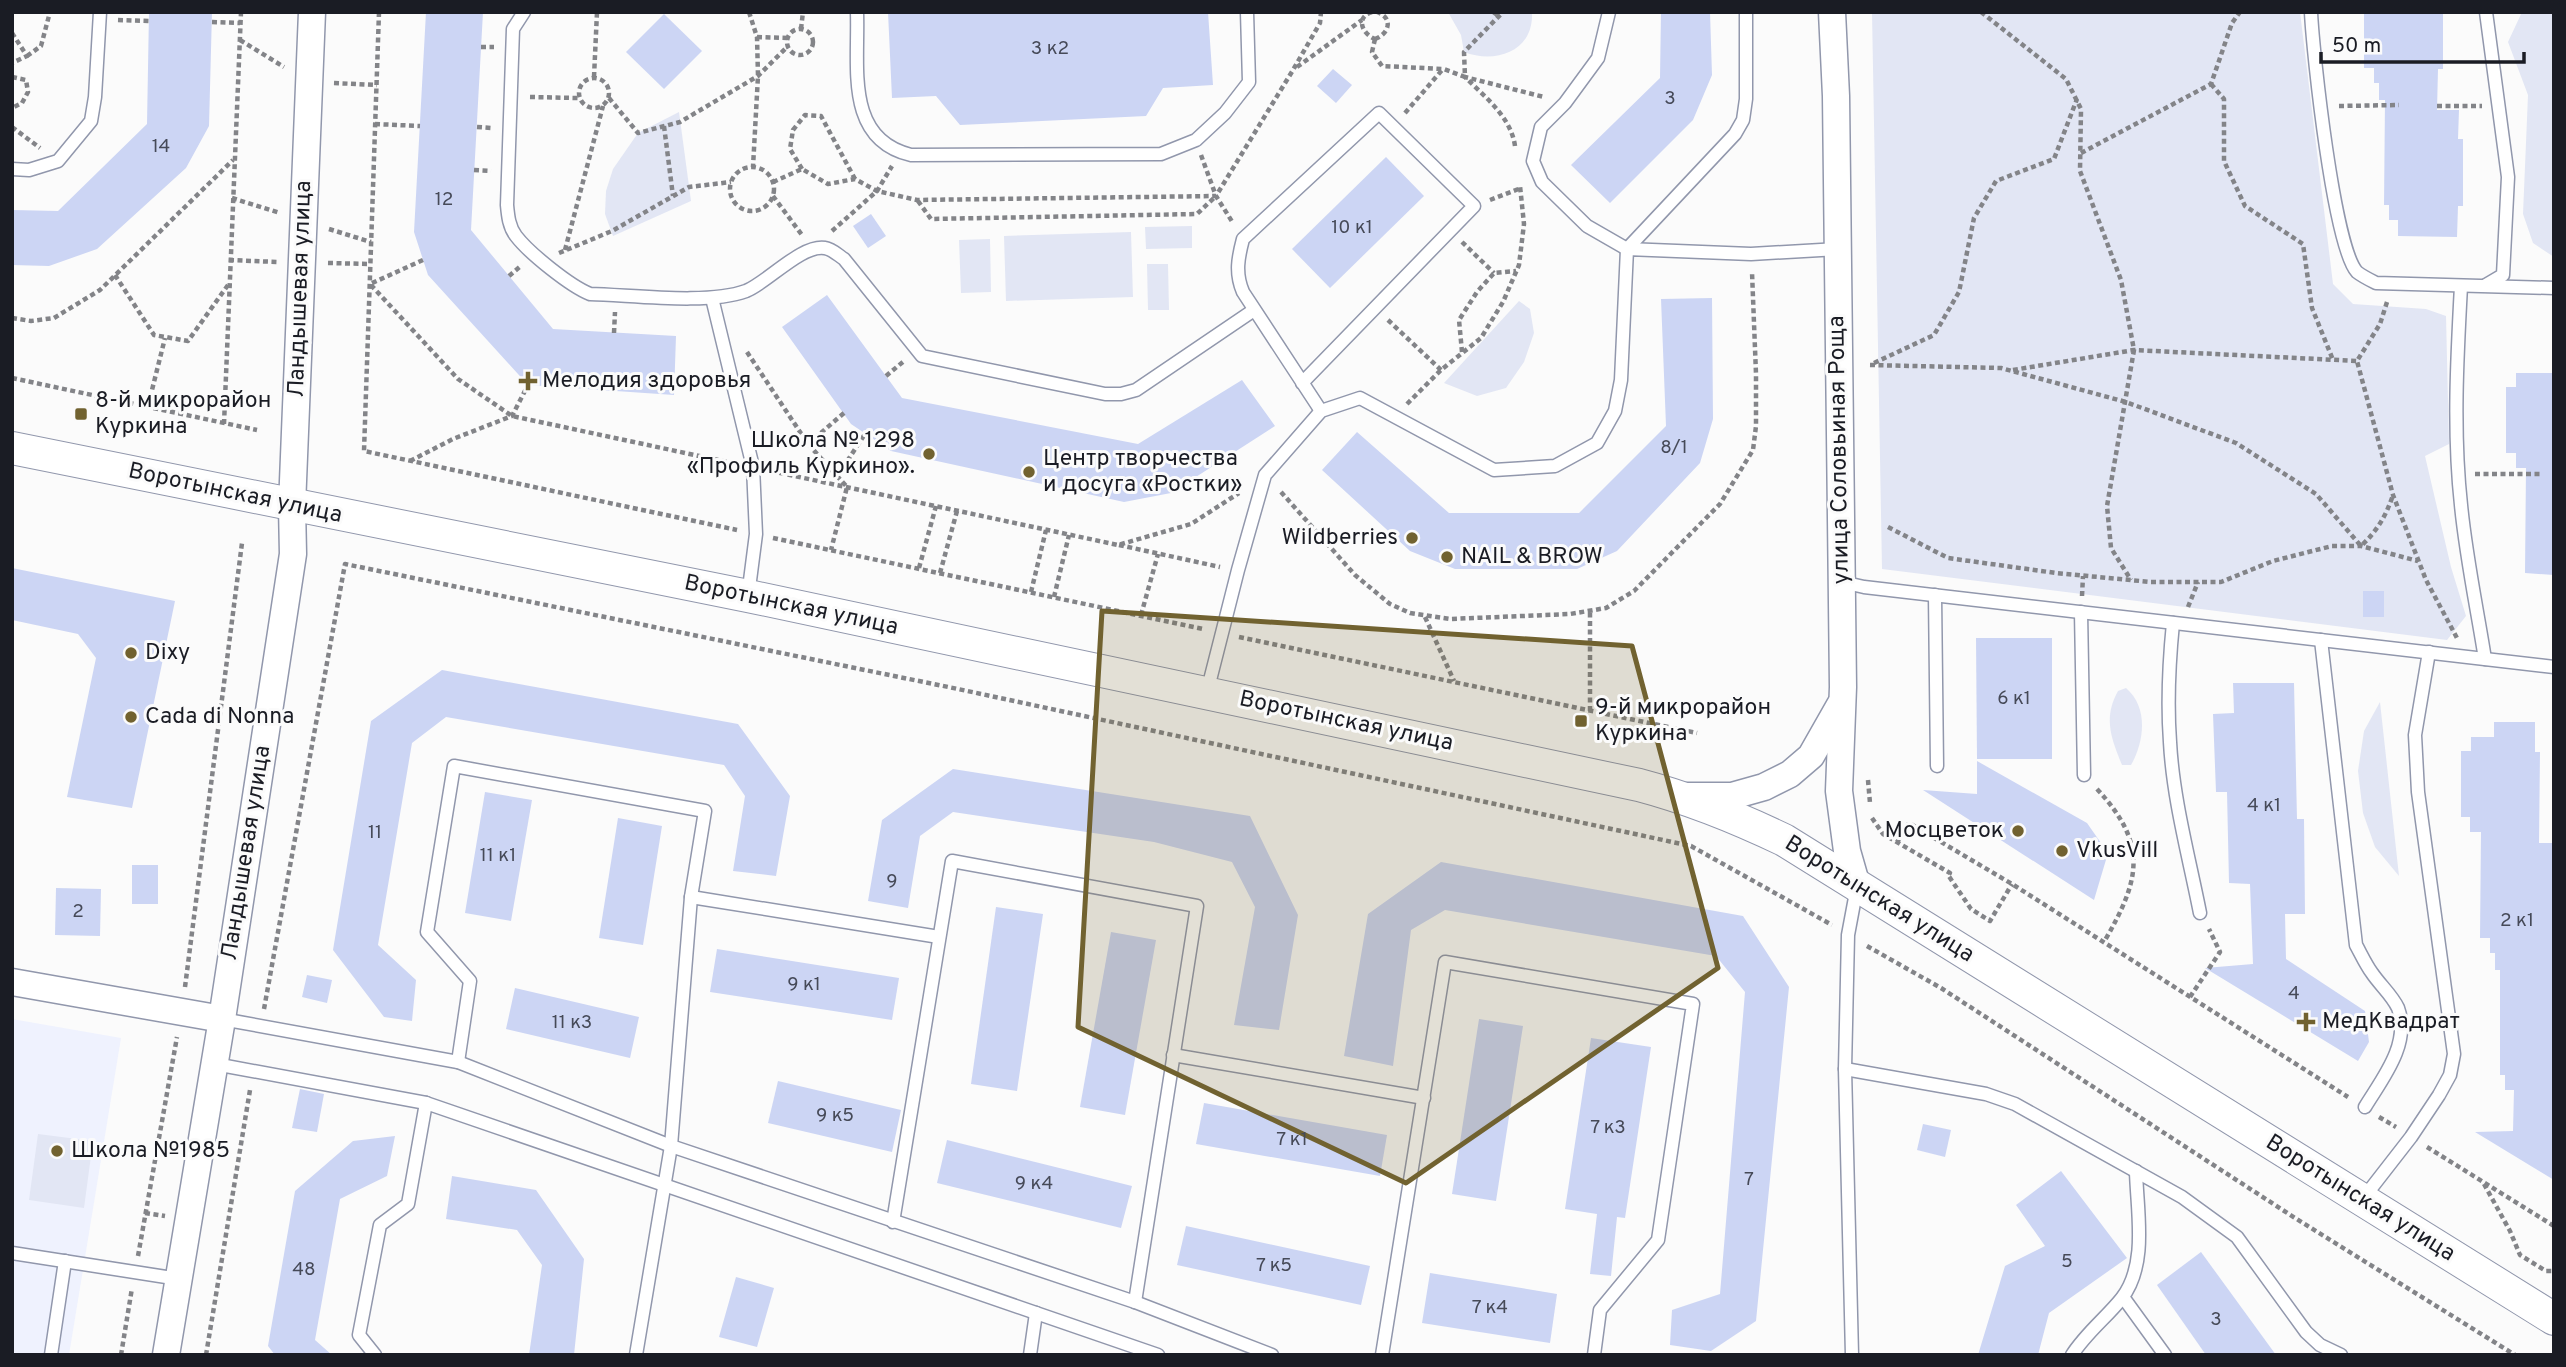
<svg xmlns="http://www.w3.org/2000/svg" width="2566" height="1367" font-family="Overpass,sans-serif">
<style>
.built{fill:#eff2fe}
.green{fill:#e2e6f4}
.building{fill:#ccd5f4}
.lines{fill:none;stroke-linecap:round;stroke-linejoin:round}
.service-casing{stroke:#9197ac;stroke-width:15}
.minor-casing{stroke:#9197ac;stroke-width:29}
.tertiary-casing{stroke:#9197ac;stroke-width:34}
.path{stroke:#838488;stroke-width:4.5;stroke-dasharray:5 3.5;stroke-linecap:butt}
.service{stroke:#fff;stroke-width:12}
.minor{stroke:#fff;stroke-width:26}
.tertiary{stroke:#fff;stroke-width:32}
.marked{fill:#716230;fill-opacity:0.2;stroke:#716230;stroke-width:5;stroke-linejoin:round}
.poi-dot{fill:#716230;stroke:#fbfbfb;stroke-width:2.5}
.labels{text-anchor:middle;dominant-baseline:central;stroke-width:6;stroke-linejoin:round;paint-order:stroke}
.number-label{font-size:19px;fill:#464a58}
.street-label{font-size:23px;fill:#1a1c24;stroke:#fbfbfb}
.poi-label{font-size:23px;fill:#1a1c24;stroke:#fbfbfb;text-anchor:start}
</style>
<rect width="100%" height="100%" fill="#fbfbfb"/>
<path class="built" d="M 12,1019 L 121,1038 L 69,1355 L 12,1355 Z"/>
<g class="green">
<path d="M 1448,12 L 1532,12 C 1534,52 1495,64 1464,52 L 1461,35 Z"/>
<path d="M 1872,12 L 2300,12 L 2333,284 L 2353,304 L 2426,309 L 2446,316 L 2449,444 L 2425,456 L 2451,567 L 2466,616 L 2447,640 L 1882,569 Z"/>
<path d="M 2522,12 L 2554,12 L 2554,257 L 2533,243 L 2523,214 L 2528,95 L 2508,42 Z"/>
<path d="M 679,112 L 691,201 L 613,236 L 605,214 L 606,191 L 613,169 L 638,133 Z"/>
<path d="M 1192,226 L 1192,248 L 1146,249 L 1145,227 Z"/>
<path d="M 1131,232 L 1133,297 L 1006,301 L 1004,236 Z"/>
<path d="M 990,239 L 991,292 L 961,293 L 959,240 Z"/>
<path d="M 1168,264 L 1169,310 L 1148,310 L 1147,264 Z"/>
<path d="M 1519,301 L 1530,309 L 1534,333 L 1524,362 L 1506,388 L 1477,396 L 1444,383 Z"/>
<path d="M 2126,688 C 2149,708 2144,742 2131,765 L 2122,765 C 2111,738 2103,718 2118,691 Z"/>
<path d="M 2380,702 L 2399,876 L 2375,847 L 2363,813 L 2358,771 L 2364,731 Z"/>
<path d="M 38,1134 L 93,1141 L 84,1208 L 29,1200 Z"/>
</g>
<g class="building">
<path d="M 149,12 L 212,12 L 209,126 L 186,168 L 97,249 L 49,266 L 12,265 L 12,210 L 58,211 L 147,124 Z"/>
<path d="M 426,12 L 483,12 L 471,230 L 553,329 L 676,336 L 674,395 L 528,385 L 428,275 L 414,232 Z"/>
<path d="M 888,12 L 1208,12 L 1213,85 L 1163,88 L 1146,116 L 960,125 L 936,96 L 892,98 Z"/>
<path d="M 1661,12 L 1710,12 L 1712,75 L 1693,120 L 1610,203 L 1571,165 L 1660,78 Z"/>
<path d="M 2364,12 L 2443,12 L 2443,69 L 2438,69 L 2437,110 L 2459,110 L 2458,139 L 2463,139 L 2463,206 L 2458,206 L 2457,237 L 2398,236 L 2398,220 L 2389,220 L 2389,205 L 2384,205 L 2385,100 L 2379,100 L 2379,83 L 2374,83 L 2374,68 L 2364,68 Z"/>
<path d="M 664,14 L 702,51 L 664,89 L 626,52 Z"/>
<path d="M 1333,69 L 1352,85 L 1336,103 L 1317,86 Z"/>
<path d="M 1386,157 L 1424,196 L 1330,288 L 1292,249 Z"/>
<path d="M 871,214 L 886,236 L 868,248 L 853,226 Z"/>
<path d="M 827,295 L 902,398 L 1138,444 L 1242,380 L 1275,426 L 1171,493 L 1124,502 L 891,451 L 851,424 L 782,327 Z"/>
<path d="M 1712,298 L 1713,419 L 1700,463 L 1617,551 L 1577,569 L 1455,569 L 1410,551 L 1322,470 L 1357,432 L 1449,513 L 1579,513 L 1666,426 L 1661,299 Z"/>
<path d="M 2516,373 L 2554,373 L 2554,575 L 2525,573 L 2526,468 L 2516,468 L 2516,453 L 2506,453 L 2506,387 L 2516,387 Z"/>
<path d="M 12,568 L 175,601 L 132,808 L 67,797 L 96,658 L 78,634 L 12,620 Z"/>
<rect x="2363" y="591" width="21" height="26"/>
<path d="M 1976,638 L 2052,638 L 2052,759 L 1977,759 Z"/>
<path d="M 442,670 L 738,724 L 790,796 L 776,876 L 733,871 L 745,796 L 724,765 L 446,717 L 412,743 L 378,945 L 416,980 L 412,1021 L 384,1017 L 333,950 L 371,721 Z"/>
<path d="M 2233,683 L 2294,683 L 2297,819 L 2304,819 L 2305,914 L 2285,914 L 2286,959 L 2365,1011 L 2369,1042 L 2358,1061 L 2205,968 L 2253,964 L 2250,884 L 2229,883 L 2227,792 L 2216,792 L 2213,714 L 2234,713 Z"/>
<path d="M 2494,722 L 2535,722 L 2535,752 L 2540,752 L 2539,843 L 2554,843 L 2554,1180 L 2475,1132 L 2513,1131 L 2514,1090 L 2505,1090 L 2505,1075 L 2500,1075 L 2500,970 L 2495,970 L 2495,953 L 2490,953 L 2490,938 L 2480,938 L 2481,832 L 2470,832 L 2470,817 L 2461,817 L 2461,751 L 2471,751 L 2471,737 L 2494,737 Z"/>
<path d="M 1977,761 L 2087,823 L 2108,853 L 2094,900 L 1923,790 L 1977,794 Z"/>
<path d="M 953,769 L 1250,816 L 1298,915 L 1279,1030 L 1234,1025 L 1255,907 L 1232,862 L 1154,842 L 953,812 L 920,836 L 908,908 L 868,901 L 882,820 Z"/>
<path d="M 485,792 L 532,800 L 511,921 L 465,913 Z"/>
<path d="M 618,818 L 662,826 L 643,945 L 599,938 Z"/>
<path d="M 1441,862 L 1743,916 L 1789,987 L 1756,1321 L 1711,1351 L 1670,1345 L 1672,1310 L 1720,1294 L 1745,992 L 1716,956 L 1445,910 L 1411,930 L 1393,1066 L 1344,1056 L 1368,914 Z"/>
<rect x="132" y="865" width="26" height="39"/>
<path d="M 56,888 L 101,889 L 100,936 L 55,935 Z"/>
<path d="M 996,907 L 1043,914 L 1017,1091 L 971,1084 Z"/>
<path d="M 1111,932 L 1156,940 L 1125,1115 L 1080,1107 Z"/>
<path d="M 717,949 L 899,978 L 892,1020 L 710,992 Z"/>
<path d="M 307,975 L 332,980 L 327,1003 L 302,997 Z"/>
<path d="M 515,988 L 639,1017 L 630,1058 L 506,1029 Z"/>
<path d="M 1479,1019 L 1523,1026 L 1496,1201 L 1452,1194 Z"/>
<path d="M 1591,1038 L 1651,1047 L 1625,1218 L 1617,1217 L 1611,1276 L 1590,1274 L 1597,1214 L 1565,1209 Z"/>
<path d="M 778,1081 L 901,1110 L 892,1152 L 768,1123 Z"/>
<path d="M 300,1089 L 324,1094 L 317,1132 L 292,1128 Z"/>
<path d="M 1204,1103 L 1387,1135 L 1380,1176 L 1196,1144 Z"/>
<path d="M 1923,1124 L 1951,1130 L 1945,1157 L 1917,1150 Z"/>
<path d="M 395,1136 L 387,1176 L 340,1199 L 315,1340 L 332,1355 L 275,1355 L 268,1346 L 295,1191 L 353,1141 Z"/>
<path d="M 947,1140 L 1132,1186 L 1121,1228 L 937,1183 Z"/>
<path d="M 2061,1171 L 2127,1258 L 2049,1313 L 2038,1355 L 1978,1355 L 2005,1266 L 2045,1246 L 2016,1205 Z"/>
<path d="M 452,1176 L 536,1190 L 584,1259 L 574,1355 L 529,1355 L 542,1265 L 517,1230 L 446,1219 Z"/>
<path d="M 1186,1226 L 1370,1266 L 1361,1305 L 1177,1265 Z"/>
<path d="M 2201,1252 L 2276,1355 L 2206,1355 L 2157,1285 Z"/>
<path d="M 1430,1273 L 1557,1294 L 1550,1343 L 1422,1323 Z"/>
<path d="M 736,1277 L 774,1288 L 757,1347 L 719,1337 Z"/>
</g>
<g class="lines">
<g class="service-casing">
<g id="service">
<path d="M 524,12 L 513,29 L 507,205 C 508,216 509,227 516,236 C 529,253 570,286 590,294 C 632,295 708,305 746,291 C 768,282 802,244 825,248 C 832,249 838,255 844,259 L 922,356 L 1105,394 L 1121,394 L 1136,390 L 1254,310"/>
<path d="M 857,12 C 859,66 844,139 911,155 L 1161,154 L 1196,140 L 1225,113 L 1249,82 L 1247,12"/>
<path d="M 1609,12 L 1598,58 L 1565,103 L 1541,127 L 1533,161 L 1542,182 L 1587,226 L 1627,249 L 1735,134 L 1743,120 L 1746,99 L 1746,12"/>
<path d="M 2311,12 C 2313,54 2334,247 2357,272 C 2362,276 2370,280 2376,283 L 2554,288"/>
<path d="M 2486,12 L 2508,177 L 2503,275 L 2486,285"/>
<path d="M 12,169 L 29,170 L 58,161 L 91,121 L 95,97 L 100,12"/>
<path d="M 2461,286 C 2457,359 2453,432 2461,505 C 2466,557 2477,608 2485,659"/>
<path d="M 712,298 L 753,467 L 756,534 L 748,596"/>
<path d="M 1302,383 L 1474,206 L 1379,113 L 1243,239 C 1238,258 1235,273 1243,292 L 1321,411"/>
<path d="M 1842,582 L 1864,587 L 2554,667"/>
<path d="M 1935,595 L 1937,766"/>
<path d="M 2081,612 L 2084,775"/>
<path d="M 2173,623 C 2169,663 2167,702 2170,742 C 2173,799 2189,857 2200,913"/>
<path d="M 2321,640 L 2356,945 C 2361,954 2366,965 2372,973 C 2380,985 2392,995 2398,1008 C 2411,1044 2382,1079 2365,1107"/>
<path d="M 1207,692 L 1238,570 L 1265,475 L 1321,411 L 1360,398 L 1494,470 L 1555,466 L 1597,443 L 1615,411 L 1621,380 L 1627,249 L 1751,254 L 1838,249"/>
<path d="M 691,897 L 939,937"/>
<path d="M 222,1019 L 458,1062 L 671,1146 L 1135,1302 L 1272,1355"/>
<path d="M 1173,1055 L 1424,1098"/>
<path d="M 458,1062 L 470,981 L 427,932 L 454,766 L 705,811 L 691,897 L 671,1146 L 636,1355"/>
<path d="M 215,1064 L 426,1103 L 1158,1355"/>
<path d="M 1845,1069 L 1986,1094 L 2015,1104 L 2182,1197 L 2237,1237 L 2306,1332 L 2320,1345 L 2341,1355"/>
<path d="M 2362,1200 L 2411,1137 L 2439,1095 L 2450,1075 L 2454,1054 L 2418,792 L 2415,735 L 2429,652"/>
<path d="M 893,1222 L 952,861 L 1197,906 L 1135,1302"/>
<path d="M 12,1253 L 179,1279"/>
<path d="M 2123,1297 L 2165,1355"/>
<path d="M 51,1355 L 65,1261"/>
<path d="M 375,1355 L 359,1335 L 380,1225 L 408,1204 L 426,1103"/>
<path d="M 1030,1355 L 1036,1313"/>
<path d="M 1382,1355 L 1445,962 L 1693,1004 L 1658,1240 L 1600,1310 L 1594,1355"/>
<path d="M 1852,1355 L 1845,1069 L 1848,935 L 1857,887"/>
<path d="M 2072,1355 C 2086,1333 2106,1318 2122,1298 C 2148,1264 2137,1212 2136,1171"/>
</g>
</g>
<g class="minor-casing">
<g id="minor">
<path d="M 1832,12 L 1836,96 L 1843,687 L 1839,791 L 1847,851 L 1857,886"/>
<path d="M 1688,796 L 1732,796 L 1764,787 L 1790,774 L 1811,756 L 1840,705"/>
<path d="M 12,982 L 222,1019"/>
<path d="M 166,1355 L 222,1019 L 293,554 L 292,506 L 312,12"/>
</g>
</g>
<g class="tertiary-casing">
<path id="tertiary" d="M 12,448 L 748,596 L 1639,785 C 1692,799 1736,817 1784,840 L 2554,1319"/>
</g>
<g class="path">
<path d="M 379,12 L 364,451 L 737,530"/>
<path d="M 749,12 L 757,37 L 758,76 L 753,167"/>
<path d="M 1372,12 C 1355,17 1362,34 1375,39"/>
<path d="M 1493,12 L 1499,16 L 1497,12"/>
<path d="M 1981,12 L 2066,79 L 2081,109 L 2080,171 L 2121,280 L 2134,350 L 2107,506 L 2111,548 L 2131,580"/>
<path d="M 118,20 L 149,21"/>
<path d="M 212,22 L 240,23"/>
<circle cx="800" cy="42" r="13"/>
<path d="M 801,29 L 803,12"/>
<path d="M 12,33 L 27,56 L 12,63"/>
<path d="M 757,37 L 787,38"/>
<path d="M 1375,39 L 1372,52 L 1382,66 L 1444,69 L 1465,77 L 1464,52 L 1503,12"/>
<path d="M 1375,39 C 1389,34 1394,18 1377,12"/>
<path d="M 240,40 L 284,67"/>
<path d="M 481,47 L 494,47"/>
<path d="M 27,56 L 41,46 L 50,12"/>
<path d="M 1297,67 L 1362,20"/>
<path d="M 12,77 L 26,80 L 28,92 L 22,103 L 12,108"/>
<path d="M 594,77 L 597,12"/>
<circle cx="594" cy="93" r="15"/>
<path d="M 334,83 L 377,85"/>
<path d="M 2211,84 L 2224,99 L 2224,161 L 2245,206 L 2303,244 L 2312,308 L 2333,360"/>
<path d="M 530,97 L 578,98"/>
<path d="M 609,98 L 638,133 L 680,122 L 758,76 L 787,47"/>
<path d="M 2339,106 L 2399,105"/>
<path d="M 2437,106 L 2482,106"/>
<path d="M 1405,113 L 1443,69"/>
<path d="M 375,124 L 420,126"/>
<path d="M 664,126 L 673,196"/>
<path d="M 12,127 L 40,148"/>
<path d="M 477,127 L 491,128"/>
<path d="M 1515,146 C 1511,117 1485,97 1465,77 L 1544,97"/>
<path d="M 2081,153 L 2211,84 L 2232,23 L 2240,12"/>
<path d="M 1201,155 L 1216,196 L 1233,223"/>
<circle cx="752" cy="189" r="22"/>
<path d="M 802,169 L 790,149 L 793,130 L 805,115 L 821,116 L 855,179"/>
<path d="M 474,170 L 491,171"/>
<path d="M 773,182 L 802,169 L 828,184 L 855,179 L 877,191 L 917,200 L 1216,196 L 1293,70 L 1320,23 L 1321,12"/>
<path d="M 773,196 L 802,235"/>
<path d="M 232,198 L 280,213"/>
<path d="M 1490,200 L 1521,188"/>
<path d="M 918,201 L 931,219 L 1197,214 L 1216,196"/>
<path d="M 329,229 L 371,242"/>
<path d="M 832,231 L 877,191 L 892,166"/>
<path d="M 1462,242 L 1494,273"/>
<path d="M 565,250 L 603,106"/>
<path d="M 559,253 L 612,231 L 689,187 L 731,182"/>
<path d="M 229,260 L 278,262"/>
<path d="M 423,260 L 370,284 L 458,379 L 512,416 L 732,463"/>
<path d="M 328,263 L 370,264"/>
<path d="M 115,275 L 154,335 L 188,341 L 228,285"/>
<path d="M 509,276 L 522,265"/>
<path d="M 2387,302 L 2380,324 L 2357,361 L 2393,495 L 2426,580 L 2457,638"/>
<path d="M 12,318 L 31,321 L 54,318 L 100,290 L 233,160"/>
<path d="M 1388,320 L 1441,370"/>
<path d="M 614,333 L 615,312"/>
<path d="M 747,352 L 808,444 L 847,487 L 831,550"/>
<path d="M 1462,352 L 1459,320 L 1477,292 L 1494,273 L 1516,271"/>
<path d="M 1874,363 L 1934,335 L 1959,292 L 1974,218 L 1996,181 L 2054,159 L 2077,99"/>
<path d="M 1870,365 L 2001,368 L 2126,402 L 2236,443 L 2316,494 L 2361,546 C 2377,531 2386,516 2393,495"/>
<path d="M 2013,370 L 2134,350 L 2357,361"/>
<path d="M 886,376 L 904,361"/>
<path d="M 12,378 L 257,430"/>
<path d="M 1407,404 L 1441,370 L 1481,338 L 1503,302 L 1519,265 L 1524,224 L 1520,186"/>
<path d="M 148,406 L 165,338"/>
<path d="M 224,424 L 241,12"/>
<path d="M 808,444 L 844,413"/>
<path d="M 410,461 L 453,439 L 512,416 L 528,385"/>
<path d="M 771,471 L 1118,545 L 1191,524 L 1239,493"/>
<path d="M 2475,474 L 2540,474"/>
<path d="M 838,475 L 865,434"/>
<path d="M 1281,492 L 1355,575 L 1390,604 L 1410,613 L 1450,619 L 1570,614 L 1606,608 L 1634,591 L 1720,504 L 1753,450 L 1756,426 L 1756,374 L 1752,272"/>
<path d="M 1888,527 L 1948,558 L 2056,573 L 2151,582 L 2221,582 L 2273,561 L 2332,546 L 2361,546 L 2418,561"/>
<path d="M 773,538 L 1203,629"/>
<path d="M 1119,545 L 1220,567"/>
<path d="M 919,568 L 936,506"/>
<path d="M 940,573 L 957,511"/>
<path d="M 1031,592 L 1046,530"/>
<path d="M 2082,596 L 2083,576"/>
<path d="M 1054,597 L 1069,535"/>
<path d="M 2188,607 L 2198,582"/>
<path d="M 1141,615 L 1158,554"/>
<path d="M 1425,617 L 1454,681"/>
<path d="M 1239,637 L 1697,733"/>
<path d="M 1590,711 L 1590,611"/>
<path d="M 1868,780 L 1870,803"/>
<path d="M 2097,789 C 2149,845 2140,880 2104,942"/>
<path d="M 1872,818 L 1883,834 L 1950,873 L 1948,875 L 1971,909 L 1990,921 L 2012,884"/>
<path d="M 1897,842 L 1909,823 L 2012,884 L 2348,1097"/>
<path d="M 1867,946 L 1941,988 L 2295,1218 L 2515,1355"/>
<path d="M 185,987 L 242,543"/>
<path d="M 2190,997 L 2220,952 L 2209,929"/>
<path d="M 264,1009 L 345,564 L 958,689 L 1691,846 L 1832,925"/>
<path d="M 2379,1117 L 2396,1127"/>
<path d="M 2427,1147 L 2554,1226"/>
<path d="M 2484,1184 L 2510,1231 L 2520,1255 L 2546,1271 L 2554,1271"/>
<path d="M 145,1213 L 165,1216"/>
<path d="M 138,1256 L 177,1037"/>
<path d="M 121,1355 L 132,1288"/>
<path d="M 206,1355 L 250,1090"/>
</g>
<use href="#service" class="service"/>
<use href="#minor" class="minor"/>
<use href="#tertiary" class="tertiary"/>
</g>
<path class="marked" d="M 1102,611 L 1632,646 L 1718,968 L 1406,1183 L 1078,1027 Z"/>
<g class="poi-dot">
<path d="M524.5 370.5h7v7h7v7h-7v7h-7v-7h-7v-7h7z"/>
<rect x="74" y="407" width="14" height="14" rx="3.5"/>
<circle cx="929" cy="454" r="7"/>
<circle cx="1029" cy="472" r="7"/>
<circle cx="1412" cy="538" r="7"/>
<circle cx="1447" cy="557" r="7"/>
<circle cx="131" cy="653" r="7"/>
<circle cx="131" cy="717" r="7"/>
<rect x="1574" y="714" width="14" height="14" rx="3.5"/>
<circle cx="2018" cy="831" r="7"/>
<circle cx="2062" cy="851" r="7"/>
<path d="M2302.5 1011.5h7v7h7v7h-7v7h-7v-7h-7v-7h7z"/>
<circle cx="57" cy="1151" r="7"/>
</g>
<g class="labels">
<g class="number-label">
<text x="1050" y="49">3 к2</text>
<text x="1670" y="99">3</text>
<text x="161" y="147">14</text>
<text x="444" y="200">12</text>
<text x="1352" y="228">10 к1</text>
<text x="1674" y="448">8/1</text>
<text x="2014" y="699">6 к1</text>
<text x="2264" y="806">4 к1</text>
<text x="375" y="833">11</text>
<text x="498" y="856">11 к1</text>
<text x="892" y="882">9</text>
<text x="78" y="912">2</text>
<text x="2517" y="921">2 к1</text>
<text x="804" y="985">9 к1</text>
<text x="2294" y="994">4</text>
<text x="572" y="1023">11 к3</text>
<text x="835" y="1116">9 к5</text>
<text x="1608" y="1128">7 к3</text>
<text x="1292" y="1140">7 к1</text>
<text x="1749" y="1180">7</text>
<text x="1034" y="1184">9 к4</text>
<text x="2067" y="1262">5</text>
<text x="1274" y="1266">7 к5</text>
<text x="304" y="1270">48</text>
<text x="1490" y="1308">7 к4</text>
<text x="2216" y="1320">3</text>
</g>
<g class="street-label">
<text transform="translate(301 289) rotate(-88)">Ландышевая улица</text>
<text transform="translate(1840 450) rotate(-91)">улица Соловьиная Роща</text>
<text transform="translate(235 494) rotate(12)">Воротынская улица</text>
<text transform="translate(791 606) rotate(12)">Воротынская улица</text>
<text transform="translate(1346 722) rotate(12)">Воротынская улица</text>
<text transform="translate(247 853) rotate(-81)">Ландышевая улица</text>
<text transform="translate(1879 900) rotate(32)">Воротынская улица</text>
<text transform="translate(2360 1199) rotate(32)">Воротынская улица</text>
</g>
<g class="poi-label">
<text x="542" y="381">Мелодия здоровья</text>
<text x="95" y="401">8-й микрорайон<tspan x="95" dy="26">Куркина</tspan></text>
<text x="915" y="441" text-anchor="end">Школа № 1298<tspan x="915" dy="26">«Профиль Куркино».</tspan></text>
<text x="1043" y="459">Центр творчества<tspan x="1043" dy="26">и досуга «Ростки»</tspan></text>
<text x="1398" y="538" text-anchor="end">Wildberries</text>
<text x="1461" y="557">NAIL &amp; BROW</text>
<text x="145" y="653">Dixy</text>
<text x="1595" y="708">9-й микрорайон<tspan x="1595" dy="26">Куркина</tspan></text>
<text x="145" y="717">Cada di Nonna</text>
<text x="2004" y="831" text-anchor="end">Мосцветок</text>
<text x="2076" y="851">VkusVill</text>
<text x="2322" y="1022">МедКвадрат</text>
<text x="71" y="1151">Школа №1985</text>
</g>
</g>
<rect width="2566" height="1367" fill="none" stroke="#1a1c24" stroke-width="28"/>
<path d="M2321 52v10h203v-10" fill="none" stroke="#1a1c24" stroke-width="3.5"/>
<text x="2332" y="52" font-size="21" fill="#1a1c24" stroke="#fbfbfb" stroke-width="5" paint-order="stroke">50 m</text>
</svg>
